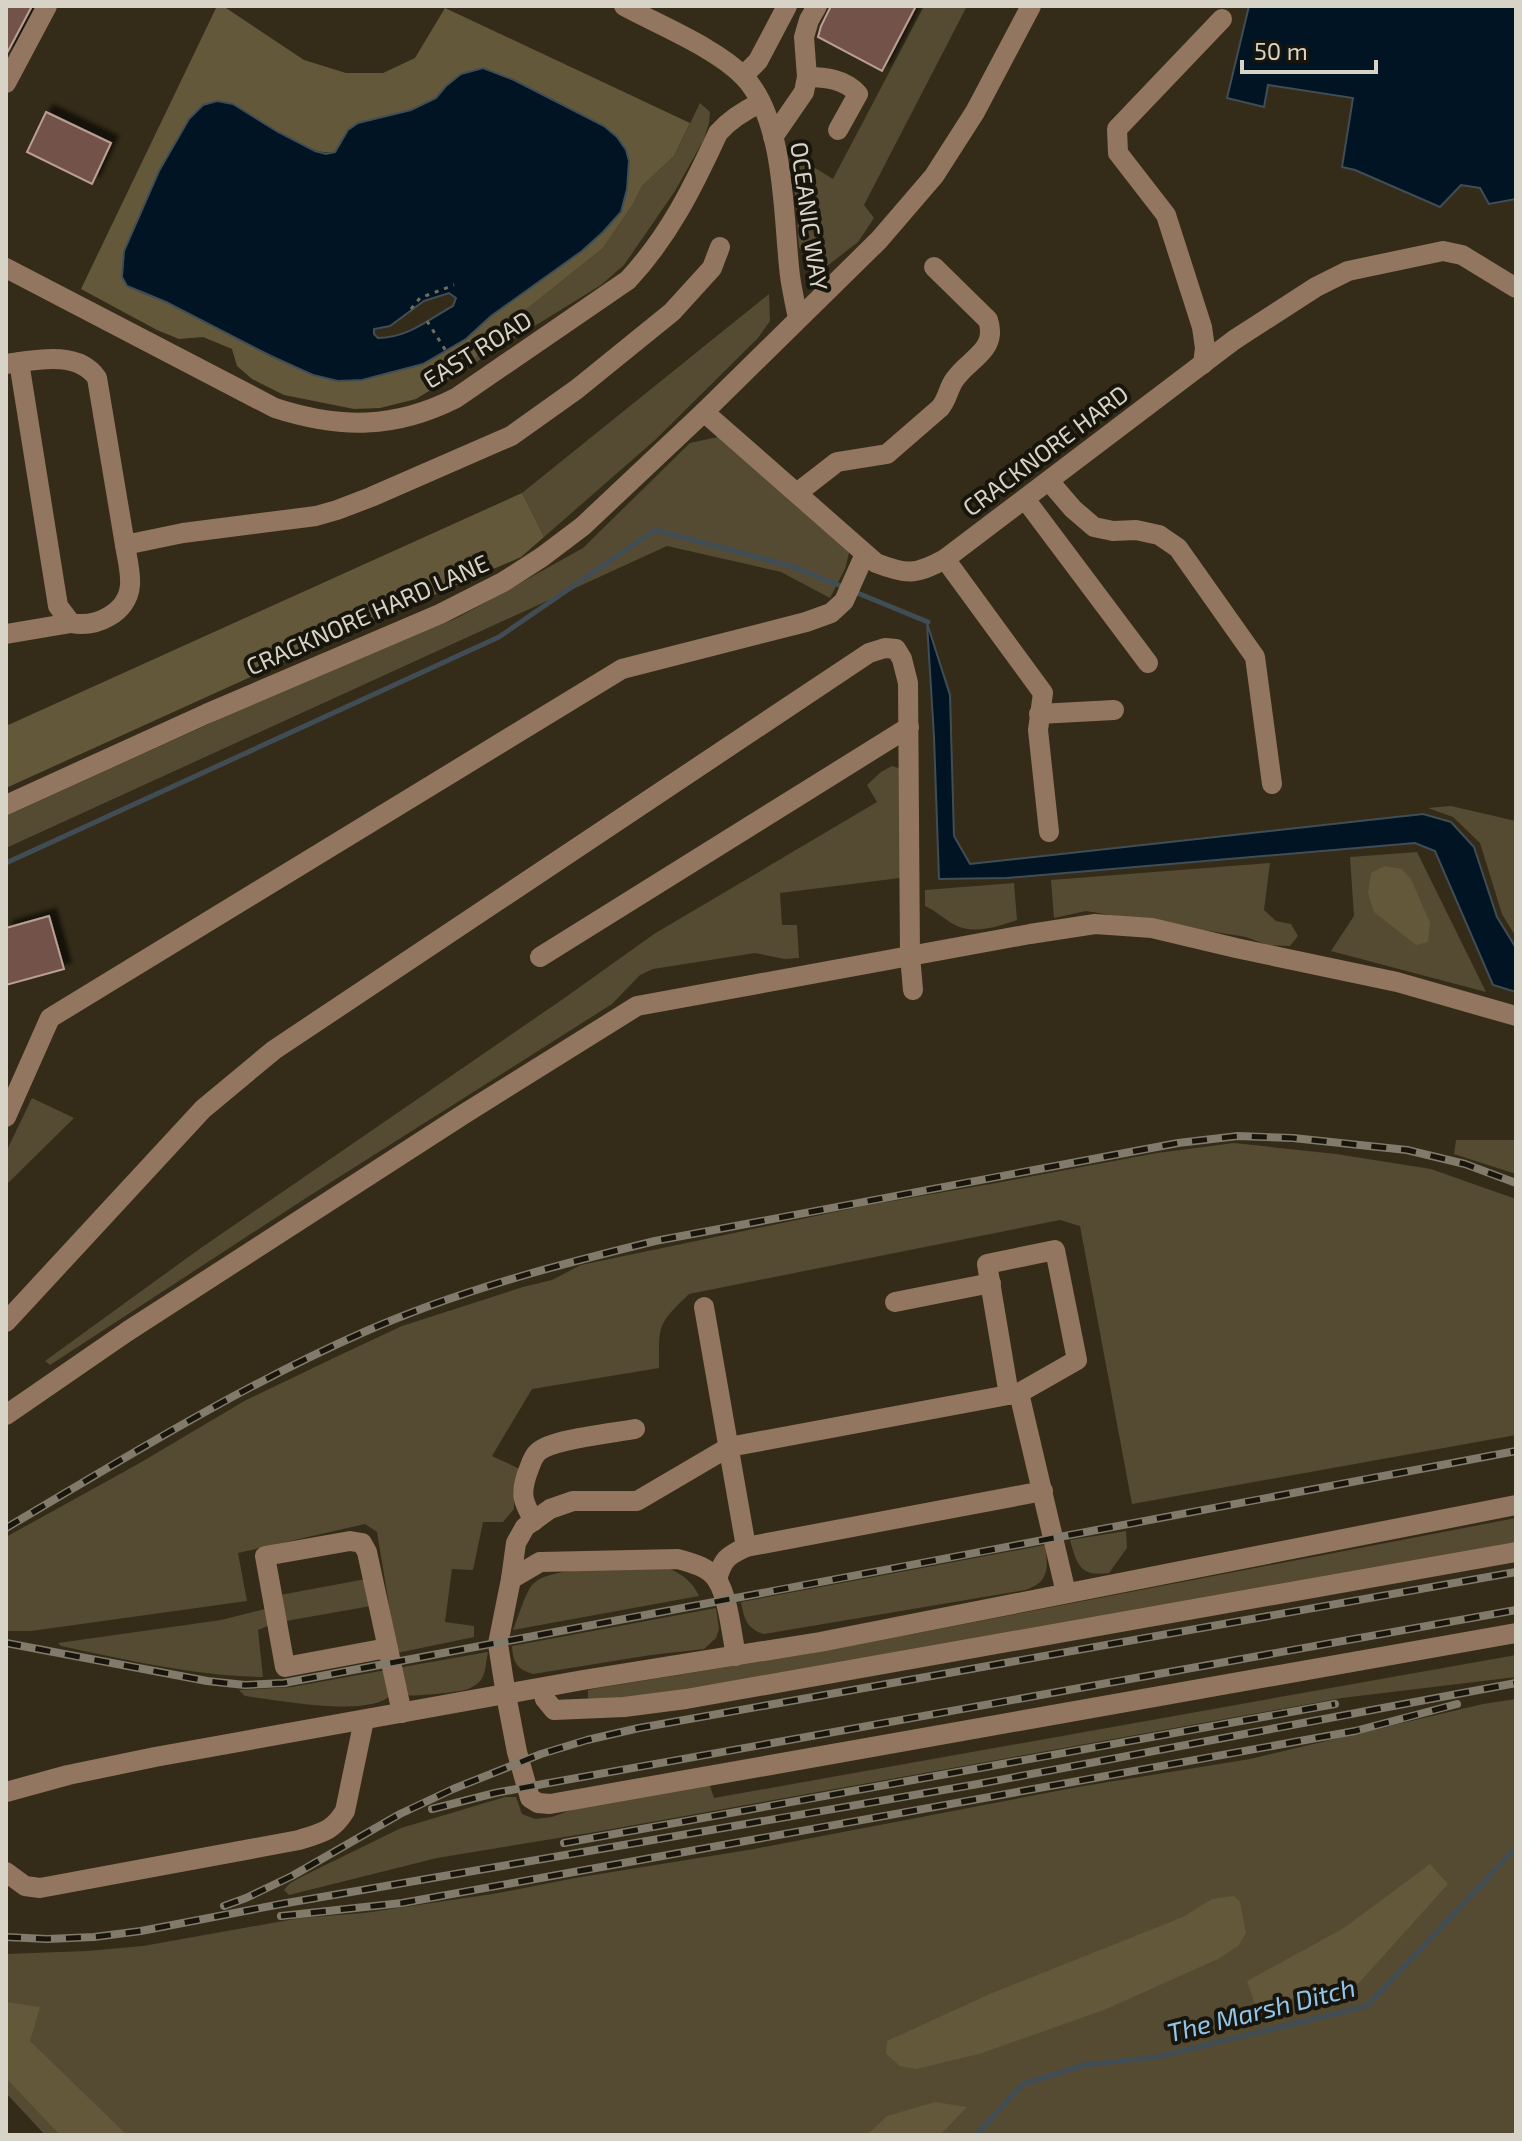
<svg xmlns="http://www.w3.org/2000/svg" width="1522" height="2141" font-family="'Exo 2',sans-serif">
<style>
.green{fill:#544b32}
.forest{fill:#64583b;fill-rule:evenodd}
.water{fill:#001424;stroke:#414d55;stroke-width:2;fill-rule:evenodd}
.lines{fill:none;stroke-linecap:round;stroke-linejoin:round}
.stream{stroke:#414d55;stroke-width:5}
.building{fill:#735348;stroke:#b99f95;stroke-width:2;filter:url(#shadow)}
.path{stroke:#736c5b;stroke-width:3;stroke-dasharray:4 6;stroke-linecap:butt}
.minor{stroke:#927660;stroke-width:20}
.rail-casing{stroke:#827b6b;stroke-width:8}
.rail{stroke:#18150c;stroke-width:5;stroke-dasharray:15;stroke-linecap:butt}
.labels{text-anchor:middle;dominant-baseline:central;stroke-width:8;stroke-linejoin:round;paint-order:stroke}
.street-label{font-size:24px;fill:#d8d3c7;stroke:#18150c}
.water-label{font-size:26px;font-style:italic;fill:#91c5eb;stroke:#18150c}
</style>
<defs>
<filter id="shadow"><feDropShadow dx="7" dy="-7" stdDeviation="2" flood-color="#0009"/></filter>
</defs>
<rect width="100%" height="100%" fill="#342c18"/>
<g class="green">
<path d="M 924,6 L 967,6 L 864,205 L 874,218 L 858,242 L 822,270 L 814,272 L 799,247 L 792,154 L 833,179 Z"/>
<path d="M 700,103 L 710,112 L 709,123 L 704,139 L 675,191 L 624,265 L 601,285 L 473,364 L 483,344 L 603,248 L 633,204 L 642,186 L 674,156 Z"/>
<path d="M 769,294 L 770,321 L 758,338 L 655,440 L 544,537 L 522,493 Z"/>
<path d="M 727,435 L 850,549 L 845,569 L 830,598 L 781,572 L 667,546 L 6,848 L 6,816 L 255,703 L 459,617 L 583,548 L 690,443 Z"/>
<path d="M 892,766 L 902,769 L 900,878 L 780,893 L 782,925 L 797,925 L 799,958 L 785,959 L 755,953 L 653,969 L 640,975 L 612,1004 L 306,1198 L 50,1365 L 45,1361 L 198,1250 L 563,999 L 654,934 L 877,802 L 867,785 L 881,772 Z"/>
<path d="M 1451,806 L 1516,821 L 1516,937 L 1502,914 L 1480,843 L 1453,817 L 1428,808 Z"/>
<path d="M 1417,852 L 1486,992 L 1331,951 L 1354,916 L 1350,857 Z"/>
<path d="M 1270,863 L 1264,910 L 1276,921 L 1291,924 L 1298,936 L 1290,946 L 1267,945 L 1246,937 L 1086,911 L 1054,918 L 1051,880 Z"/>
<path d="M 1014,883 L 1017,920 C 997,927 972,935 953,924 C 943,918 936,911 925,906 L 925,890 Z"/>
<path d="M 32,1098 L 74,1118 L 6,1185 L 6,1152 Z"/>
<path d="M 1456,1140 L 1516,1140 L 1516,1174 L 1454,1154 Z"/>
<path d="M 1234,1143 L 1336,1154 L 1431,1169 L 1516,1199 L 1516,1435 L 1132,1504 L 1080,1226 L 1060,1220 L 689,1294 C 657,1325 659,1324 659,1368 L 532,1389 L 492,1456 L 520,1469 L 514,1498 L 514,1509 L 503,1522 L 483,1522 L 473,1570 L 452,1569 L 445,1622 L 474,1626 L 474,1637 L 397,1653 L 377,1532 L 365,1524 L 238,1553 L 247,1601 L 31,1631 L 6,1631 L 6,1537 L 138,1464 L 246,1400 L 340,1355 L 402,1326 L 523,1287 L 552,1280 L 581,1265 L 864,1206 L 996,1183 L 1157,1153 Z"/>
<path d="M 1516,1518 L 1516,1544 L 676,1694 L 596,1702 L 588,1698 L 588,1690 L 598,1688 L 813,1653 Z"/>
<path d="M 1126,1531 L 1127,1548 L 1109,1573 C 1080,1577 1077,1565 1070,1540 Z"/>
<path d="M 1045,1545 C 1048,1568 1050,1582 1025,1590 L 764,1634 C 747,1629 744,1619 741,1602 Z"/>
<path d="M 670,1569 C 685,1576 692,1582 699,1596 L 513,1630 C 518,1618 525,1593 533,1584 C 553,1563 641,1569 670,1569 Z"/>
<path d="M 366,1579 L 371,1606 L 286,1621 L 280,1595 Z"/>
<path d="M 269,1608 L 272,1624 L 258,1630 L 263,1677 C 194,1676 128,1660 61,1646 L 58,1643 L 221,1620 Z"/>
<path d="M 716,1608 L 719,1629 L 716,1638 L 704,1649 L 651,1655 L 533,1674 C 517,1669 513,1663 512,1646 Z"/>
<path d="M 488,1652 C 486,1660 486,1672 482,1678 C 479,1684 471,1688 465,1690 C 457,1692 414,1697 406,1695 L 397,1668 Z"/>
<path d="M 1516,1655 L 1516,1677 L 1342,1698 L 601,1831 L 437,1858 L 289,1895 L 284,1890 L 289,1884 L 301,1877 L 401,1828 L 505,1797 L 516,1797 L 522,1814 L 535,1819 L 552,1817 L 574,1809 L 709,1783 L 714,1798 Z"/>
<path d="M 386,1670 L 391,1695 C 369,1718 276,1700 245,1696 L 239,1690 L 292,1687 Z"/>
<path d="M 1516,1699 L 1516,2135 L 45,2135 L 6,2093 L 6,1954 L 87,1951 L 143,1946 L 300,1918 L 364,1913 L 499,1893 L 575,1878 L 754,1849 L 1078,1787 L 1250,1759 L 1483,1704 Z"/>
</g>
<g class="forest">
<path d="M 217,6 L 223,6 L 304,60 L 346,73 L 383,73 L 415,58 L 445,8 L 690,123 L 674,156 L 642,186 L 633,204 L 603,248 L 483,344 L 473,364 L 416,399 L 380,408 L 354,409 L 284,395 L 252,379 L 237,366 L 232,349 L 203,337 L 179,339 L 157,330 L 81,289 ZM 483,68 L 514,80 L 626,149 L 629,161 L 627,189 L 518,296 L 491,316 L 466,339 L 423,364 L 166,302 L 141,293 L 122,277 L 124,251 L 159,171 L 233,104 C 256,119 309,157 335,152 L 358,123 L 411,110 L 436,98 L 446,86 Z"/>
<path d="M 522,493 L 544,537 L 521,557 L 367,624 L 6,788 L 6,726 Z"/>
<path d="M 1385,866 L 1402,869 L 1411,879 L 1430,923 L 1428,942 L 1416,945 L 1374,912 L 1368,893 L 1371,873 Z"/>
<path d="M 1430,1864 L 1448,1884 L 1357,1985 L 1256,2007 L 1247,1981 L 1344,1928 Z"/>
<path d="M 1234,1896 L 1240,1902 L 1246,1933 L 1238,1946 L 1218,1959 L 1104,2010 L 979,2054 L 916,2069 L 900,2066 L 886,2054 L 887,2041 L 992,1993 L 1183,1917 L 1212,1899 Z"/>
<path d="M 6,2002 L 40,2007 L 30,2041 L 127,2135 L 60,2135 L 6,2078 Z"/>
<path d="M 935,2102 L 967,2107 L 940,2135 L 867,2135 L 887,2116 Z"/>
</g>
<g class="water">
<path d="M 1249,6 L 1516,6 L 1516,199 L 1489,204 L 1480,188 L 1461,185 L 1440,207 L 1355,170 L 1342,167 L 1353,98 L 1268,85 L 1264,107 L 1227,98 Z"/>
<path d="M 483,68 L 514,80 L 604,126 L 617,137 L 626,150 L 629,161 L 627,189 L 621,212 L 603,232 L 582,251 L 491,316 L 466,339 L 423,364 L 362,380 L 338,381 L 313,375 L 271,356 L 166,302 L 127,286 L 122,277 L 124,251 L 159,171 L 189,119 L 203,105 L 217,101 L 233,104 L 278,132 L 315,151 L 326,154 L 335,152 L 348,130 L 358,123 L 411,110 L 436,98 L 446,86 L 461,74 ZM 449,293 L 456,298 L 453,306 C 429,319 408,338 378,338 L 374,334 L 374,329 L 390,326 L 424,301 Z"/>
<path d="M 927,623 L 950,695 L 954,836 L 970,864 L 1423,814 L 1451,822 L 1474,847 L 1497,917 L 1516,948 L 1516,992 L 1493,985 L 1435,851 L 1415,843 L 1007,878 L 939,879 L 934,737 Z"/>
</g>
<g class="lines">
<g class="stream">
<path d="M 855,592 L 928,622"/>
<path d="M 6,863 L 499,637 L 655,530 L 791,566 L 846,588"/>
<path d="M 976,2135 L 1023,2084 L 1084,2065 L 1157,2057 L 1367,2006 L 1516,1848"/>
</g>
</g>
<g class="building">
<path d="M 6,6 L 32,6 L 6,55 Z"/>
<path d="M 831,6 L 916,6 L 882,71 L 818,37 L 821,26 Z"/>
<path d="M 46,112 L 111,143 L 92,184 L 27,152 Z"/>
<path d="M 49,916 L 64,969 L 6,985 L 6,928 Z"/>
</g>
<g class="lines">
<g class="path">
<path d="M 411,309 L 420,298 L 454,285"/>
<path d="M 427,321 L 446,351"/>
</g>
<g class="minor">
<path d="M 624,6 C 659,25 718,49 744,77 C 786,121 783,219 790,276 C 792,290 795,304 798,318"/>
<path d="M 743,76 L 758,61 L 787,6"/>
<path d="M 807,77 C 825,77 845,79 858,94 L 838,130"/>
<path d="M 6,83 L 47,6"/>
<path d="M 773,137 L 804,92 L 807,77 L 804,37 L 809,20 L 817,6"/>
<path d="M 6,268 L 275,408 C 340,429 395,429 456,398 L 628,280 C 669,236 693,187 718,133 C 730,119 743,111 760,103"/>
<path d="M 19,362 L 58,606 L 71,623 C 96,628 128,613 130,585 C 131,572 127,558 125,545"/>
<path d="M 6,364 C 35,360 78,350 97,378 L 125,545 L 183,533 L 316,516 L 337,510 L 371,497 L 511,436 L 577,389 L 672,312 L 712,268 L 720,247"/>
<path d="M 1203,364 L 1205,348 L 1202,327 L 1166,215 L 1118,153 L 1117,129 L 1222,19"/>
<path d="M 704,412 L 876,563 C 907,575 916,575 945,559 L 1234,340 L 1316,287 L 1348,271 L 1443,251 L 1462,255 L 1516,288"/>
<path d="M 1049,481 L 1073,509 L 1094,527 L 1113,531 L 1136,530 L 1159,535 L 1178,548 L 1255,657 L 1272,784"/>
<path d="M 797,493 L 837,462 L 887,454 L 940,408 C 948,399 948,388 955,379 C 970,358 998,350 988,320 L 934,267"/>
<path d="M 1025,499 L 1148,663"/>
<path d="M 945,559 L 1043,693 L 1038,730 L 1049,832"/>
<path d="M 6,634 L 71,623"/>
<path d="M 1039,714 L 1114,710"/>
<path d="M 6,805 L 206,714 L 440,614 L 503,582 L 542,557 L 583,526 L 704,412 L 879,240 L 934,176 L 975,112 L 1031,6"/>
<path d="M 540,957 L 909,727"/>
<path d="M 6,1117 L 50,1018 L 622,669 L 806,622 L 831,613 L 844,601 L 865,554"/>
<path d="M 895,1302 L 991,1283"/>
<path d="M 704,1307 L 746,1547 L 1043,1491"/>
<path d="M 6,1322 L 203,1109 L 274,1050 L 869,653 L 885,648 L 896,649 L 902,659 L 908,683 L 910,956 L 913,990"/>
<path d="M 1009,1395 L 987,1264 L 1055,1250 L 1077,1360 L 1019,1393"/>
<path d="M 6,1415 L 128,1331 L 464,1114 L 637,1006 L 1030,934 L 1095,924 L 1152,928 L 1236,948 L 1397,982 L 1516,1016"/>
<path d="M 534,1521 C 523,1502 520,1495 527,1474 C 530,1467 532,1457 538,1452 C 551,1439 614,1433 635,1429"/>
<path d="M 511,1579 L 516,1543 L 525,1527 L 550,1509 L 573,1501 L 637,1501 L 729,1447 L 1019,1393 L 1066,1593"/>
<path d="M 717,1579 C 723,1559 727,1556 746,1547"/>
<path d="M 387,1648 L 285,1667 L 265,1556 L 350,1541 L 362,1543 L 367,1552 L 402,1713"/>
<path d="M 736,1656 C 732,1636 728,1596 717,1580 C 709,1567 692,1563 678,1559 L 540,1562 L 511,1579 L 498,1644 L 506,1695 L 517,1752 L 530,1798 L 538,1803 L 550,1804 L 1516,1633"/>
<path d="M 542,1688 L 545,1699 L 554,1710 L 624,1707 L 686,1699 L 1516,1552"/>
<path d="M 6,1792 L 68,1775 L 155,1757 L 583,1680 L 820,1642 L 1516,1505"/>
<path d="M 6,1872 L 25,1886 L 40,1888 L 299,1840 C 321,1833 332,1832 345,1811 L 364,1720"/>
</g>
<g class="rail-casing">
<g id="rail">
<path d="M 6,1528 C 123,1459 239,1387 364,1332 C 457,1291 557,1265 655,1241 L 1178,1143 L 1238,1136 L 1293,1138 L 1407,1150 L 1465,1164 L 1516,1183"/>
<path d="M 6,1643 L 207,1681 L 245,1685 L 284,1683 L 1516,1451"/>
<path d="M 432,1809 L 495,1793 L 543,1784 L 1516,1610"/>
<path d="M 564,1843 L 1335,1704"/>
<path d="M 224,1906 L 246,1898 L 292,1876 L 400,1814 L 453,1789 L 541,1754 L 587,1740 L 639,1728 L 1516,1572"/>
<path d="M 281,1916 L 402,1903 L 1355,1731 L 1457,1704"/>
<path d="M 6,1937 L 47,1939 L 94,1937 L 141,1931 L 281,1904 L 978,1784 L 1516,1683"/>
</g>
</g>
<use href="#rail" class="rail"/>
</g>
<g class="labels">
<g class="street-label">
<text transform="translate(810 216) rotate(82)">OCEANIC WAY</text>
<text transform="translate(477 349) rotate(-32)">EAST ROAD</text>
<text transform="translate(1045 450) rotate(-37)">CRACKNORE HARD</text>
<text transform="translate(367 614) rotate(-24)">CRACKNORE HARD LANE</text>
</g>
<g class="water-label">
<text transform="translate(1261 2009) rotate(-14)">The Marsh Ditch</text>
</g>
</g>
<rect width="1522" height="2141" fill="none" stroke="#d8d3c7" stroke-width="16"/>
<path d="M1242 60v12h134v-12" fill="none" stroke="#d8d3c7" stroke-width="4"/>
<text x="1254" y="60" font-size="24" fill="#d8d3c7" stroke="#18150c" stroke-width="6" paint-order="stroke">50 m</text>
</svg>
